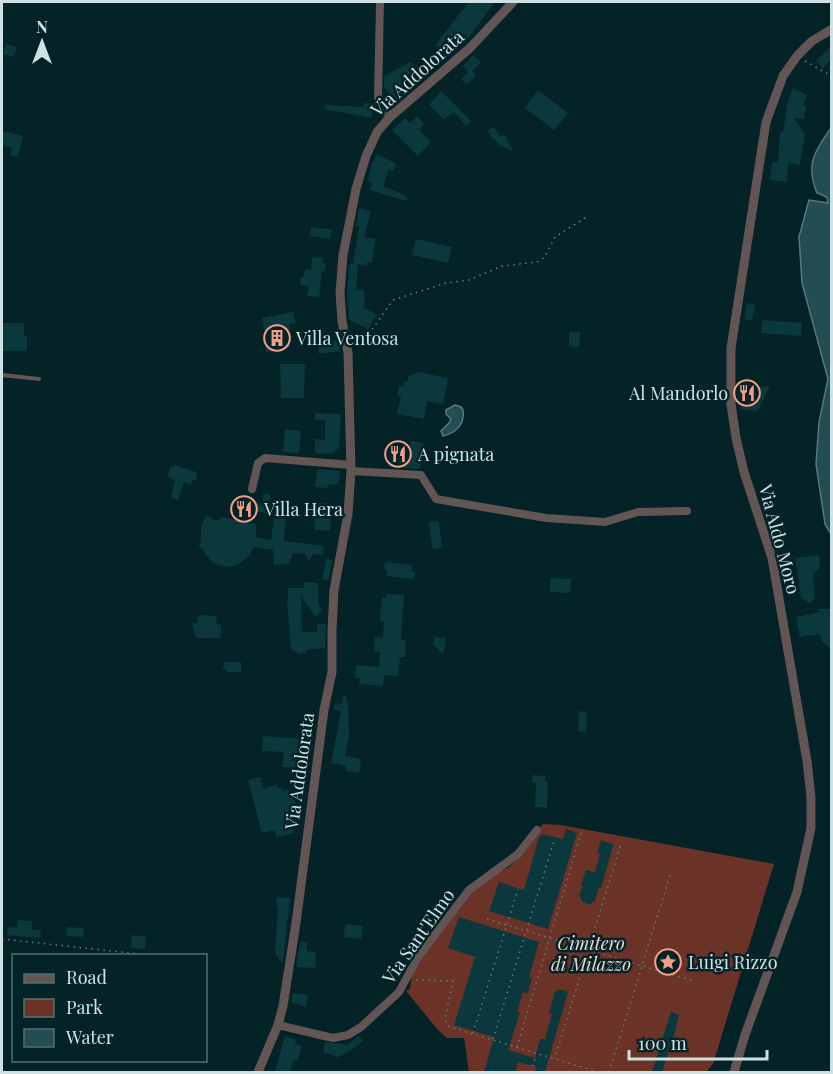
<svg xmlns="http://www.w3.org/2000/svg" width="833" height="1074" font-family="'Playfair Display',serif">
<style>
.green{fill:#6b3328}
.water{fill:#234d53;stroke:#57797e;stroke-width:1.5}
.building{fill:#0b383d}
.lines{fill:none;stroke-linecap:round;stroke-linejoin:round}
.path{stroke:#657e82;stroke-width:1.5;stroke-dasharray:1.5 4.5;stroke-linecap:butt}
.service{stroke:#625553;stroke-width:4}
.minor{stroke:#625553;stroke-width:8}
.tertiary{stroke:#625553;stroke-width:9}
.labels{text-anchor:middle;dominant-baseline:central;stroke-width:5;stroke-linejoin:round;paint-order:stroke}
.street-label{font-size:18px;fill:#d0e1e4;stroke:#032327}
.poi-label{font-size:18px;fill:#d0e1e4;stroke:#032327;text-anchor:start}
.park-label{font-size:18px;font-style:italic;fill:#f1d7d1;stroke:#032327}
</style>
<rect width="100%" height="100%" fill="#032327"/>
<path class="green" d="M 543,824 L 561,825 L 774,864 L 713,1064 L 706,1072 L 469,1072 L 464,1038 L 447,1038 L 438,1030 L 406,991 L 410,989 L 412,973 L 428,947 L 472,891 L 492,875 L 509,867 L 518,858 Z"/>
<g class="water">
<path d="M 831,128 L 832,128 L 831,534 L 825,524 L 816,464 L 819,422 L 828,379 L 802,283 L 799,237 L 809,200 L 828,203 L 827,197 L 817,193 C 805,164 815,151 831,128 Z"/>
<path d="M 455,405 L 461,407 L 463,410 C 465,424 456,433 443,436 L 441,431 L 449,423 L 451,419 L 446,414 L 446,410 Z"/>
</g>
<g class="building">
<path d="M 469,2 L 495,2 L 465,42 L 463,40 L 444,61 L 436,56 L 441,49 L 435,45 Z"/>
<path d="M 6,44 L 17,47 L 14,57 L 3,54 Z"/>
<path d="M 831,46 L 831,59 L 823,68 L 816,61 Z"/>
<path d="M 473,55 L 481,62 L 472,71 L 476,75 L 467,85 L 461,79 L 468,72 L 463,66 Z"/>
<path d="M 411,62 L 422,73 L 395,100 L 384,87 L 384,76 Z"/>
<path d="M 793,88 L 807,95 L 803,105 L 806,106 L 804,119 L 794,118 L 805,134 L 800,165 L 788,163 L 787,182 L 770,180 L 772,162 L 778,162 L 780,132 L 783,132 L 788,100 Z"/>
<path d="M 538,90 L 568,113 L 554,130 L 525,108 Z"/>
<path d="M 441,91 L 471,121 L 466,126 L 454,112 L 444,119 L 429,105 Z"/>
<path d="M 364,103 L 374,104 L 371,118 L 324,109 L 325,105 L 363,107 Z"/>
<path d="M 417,116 L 424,124 L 419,130 L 431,142 L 418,156 L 392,130 L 405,118 L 410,123 Z"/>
<path d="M 494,127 L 500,136 L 498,137 L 505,135 L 513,151 L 499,145 L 495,139 L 493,140 L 487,130 Z"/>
<path d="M 2,131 L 23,136 L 18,157 L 10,155 L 12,148 L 2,145 Z"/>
<path d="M 377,154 L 397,164 L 393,171 L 389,169 L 383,186 L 407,196 L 406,201 L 370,190 L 372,183 L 368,182 L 371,166 Z"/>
<path d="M 359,208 L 371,211 L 364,237 L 376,239 L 372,263 L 367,262 L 367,266 L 358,264 L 356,290 L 364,290 L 365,301 L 363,308 L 377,314 L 368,329 L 349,320 L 347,293 L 349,264 L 353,264 L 359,227 L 356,226 Z"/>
<path d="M 311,227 L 332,230 L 330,239 L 310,236 Z"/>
<path d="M 416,239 L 452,247 L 448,263 L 412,255 Z"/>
<path d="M 312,257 L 323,258 L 323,263 L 326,264 L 325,271 L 322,271 L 319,297 L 307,296 L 309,286 L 300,285 L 301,277 L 304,277 L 305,269 L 311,270 Z"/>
<path d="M 747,303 L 755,304 L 752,321 L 744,319 Z"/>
<path d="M 293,312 L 296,323 L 289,324 L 290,331 L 287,332 L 290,348 L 266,353 L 265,345 L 267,344 L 262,318 Z"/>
<path d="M 762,320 L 802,323 L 801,336 L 761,333 Z"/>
<path d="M 2,323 L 24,323 L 24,336 L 27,336 L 27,351 L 2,351 Z"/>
<path d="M 569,332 L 580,332 L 579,347 L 569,346 Z"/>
<path d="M 338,340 L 340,351 L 319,354 L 318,345 L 323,342 Z"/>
<path d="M 280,364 L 305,364 L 304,398 L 281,398 Z"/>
<path d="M 418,372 L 448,378 L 443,404 L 427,401 L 424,419 L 397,414 L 401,396 L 397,395 L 399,386 L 403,387 L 404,382 L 407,382 L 409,376 Z"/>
<path d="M 770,386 L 758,411 L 740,409 L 741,398 L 738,398 L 738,389 Z"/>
<path d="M 315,413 L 341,414 L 339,448 L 331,454 L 315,453 L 315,439 L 325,440 L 325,420 L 315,420 Z"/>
<path d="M 285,429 L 301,431 L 299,453 L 283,452 Z"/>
<path d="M 411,441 L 424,443 L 420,469 L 389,467 L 391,445 L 410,446 Z"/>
<path d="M 175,465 L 196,472 L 197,475 L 196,481 L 192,480 L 191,485 L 184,482 L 178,500 L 171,497 L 175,481 L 168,476 L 170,467 Z"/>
<path d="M 317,469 L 340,471 L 338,485 L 329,484 L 328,488 L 315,487 Z"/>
<path d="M 263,494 L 270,494 L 269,513 L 237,510 L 238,500 L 262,504 Z"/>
<path d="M 316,502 L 332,504 L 330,531 L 314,530 Z"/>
<path d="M 206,515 L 217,521 L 222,517 L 256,525 L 256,537 L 271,540 L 274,515 L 286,516 L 284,541 L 323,546 L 323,555 L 313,554 L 309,561 L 305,554 L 293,553 L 289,564 L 274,565 L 273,550 L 254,547 L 249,556 L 237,565 L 230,567 L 217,565 L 210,560 L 198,544 L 201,542 L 201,527 Z"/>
<path d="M 439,521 L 442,548 L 433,549 L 428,522 Z"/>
<path d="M 819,555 L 820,568 L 813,574 L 815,597 L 810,604 L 801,597 L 795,558 Z"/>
<path d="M 326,559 L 333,560 L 328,581 L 322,579 Z"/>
<path d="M 385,562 L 412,565 L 411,571 L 415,572 L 414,579 L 387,576 L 387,570 L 384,569 Z"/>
<path d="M 550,578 L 571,579 L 570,593 L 550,592 Z"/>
<path d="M 304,582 L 318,583 L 318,604 L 322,610 L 316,617 L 301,596 L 302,632 L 317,632 L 317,624 L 326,624 L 325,648 L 306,650 L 306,653 L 299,654 L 291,649 L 287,600 L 288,600 L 288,588 L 304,588 Z"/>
<path d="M 386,594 L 404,595 L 401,639 L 406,640 L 405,657 L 400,657 L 398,676 L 384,675 L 383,686 L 359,684 L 360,678 L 355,678 L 356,665 L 379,667 L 380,652 L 374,651 L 375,637 L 383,638 L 384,622 L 380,621 L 382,597 L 386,598 Z"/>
<path d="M 816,609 L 831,609 L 831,649 L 822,642 L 820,634 L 800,637 L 796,617 L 820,612 Z"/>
<path d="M 198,615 L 217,616 L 216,624 L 221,625 L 221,638 L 196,638 L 192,623 L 197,623 Z"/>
<path d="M 435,637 L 446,638 L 443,655 L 433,644 Z"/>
<path d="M 225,662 L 241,662 L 241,672 L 227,672 L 227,670 L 222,668 Z"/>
<path d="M 343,696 L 346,696 L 348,704 L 349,736 L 345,756 L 361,759 L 359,773 L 346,771 L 346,766 L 331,763 L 341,711 L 334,710 L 335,703 L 342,704 Z"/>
<path d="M 579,711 L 587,712 L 586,732 L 578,731 Z"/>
<path d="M 303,724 L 315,726 L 313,740 L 302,739 Z"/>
<path d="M 263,736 L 304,739 L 302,759 L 307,759 L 306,769 L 282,767 L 284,752 L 262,751 Z"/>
<path d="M 533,775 L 545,776 L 545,782 L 548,782 L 547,808 L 535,807 L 536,783 L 532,783 Z"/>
<path d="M 260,777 L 263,788 L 277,785 L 278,788 L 282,787 L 283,791 L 288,789 L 290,796 L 294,795 L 298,813 L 289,815 L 294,833 L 276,837 L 275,830 L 262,833 L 248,780 Z"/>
<path d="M 566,829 L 577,833 L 548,929 L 489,911 L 499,882 L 524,890 L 539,837 L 542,834 L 563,839 Z"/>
<path d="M 601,840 L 613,844 L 613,846 L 601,888 L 599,887 L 594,903 L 592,902 L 591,905 L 583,902 L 579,895 L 583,886 L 581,885 L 586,870 L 595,872 L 600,854 L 597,853 Z"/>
<path d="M 277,897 L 290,898 L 283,962 L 280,961 L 275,952 L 278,906 L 276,906 Z"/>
<path d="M 459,917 L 539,942 L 529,977 L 532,978 L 528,993 L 523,992 L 517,1012 L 520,1013 L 508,1050 L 535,1058 L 540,1039 L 545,1039 L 552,1014 L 549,1013 L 555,991 L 558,991 L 558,989 L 568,992 L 545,1072 L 535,1072 L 537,1067 L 518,1062 L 515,1072 L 484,1072 L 494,1037 L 454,1025 L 475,957 L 448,948 Z"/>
<path d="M 18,920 L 32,921 L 32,930 L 41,930 L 40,938 L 7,935 L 8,927 L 17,928 Z"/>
<path d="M 345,924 L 363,926 L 361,939 L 344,937 Z"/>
<path d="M 67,927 L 84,928 L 83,937 L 66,936 Z"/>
<path d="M 132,935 L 146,937 L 145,949 L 131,948 Z"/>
<path d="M 300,942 L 307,942 L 307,951 L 316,952 L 315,968 L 296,967 Z"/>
<path d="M 293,993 L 308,995 L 306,1007 L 291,1002 Z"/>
<path d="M 671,1012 L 679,1015 L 675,1032 L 662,1072 L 652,1072 Z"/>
<path d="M 285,1036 L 296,1040 L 295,1044 L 302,1046 L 298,1060 L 294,1059 L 290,1072 L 275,1072 Z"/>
<path d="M 359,1036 L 363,1041 L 351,1050 L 336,1058 L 334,1055 L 323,1053 L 325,1042 L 347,1045 Z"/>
</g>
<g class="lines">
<g class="path">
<path d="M 805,61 L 832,76"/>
<path d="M 355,346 L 371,331 L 393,300 L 446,283 L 469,280 L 502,266 L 537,262 L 544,258 L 555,237 L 588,216"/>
<path d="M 487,919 L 589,950"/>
<path d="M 2,939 L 139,954"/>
<path d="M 592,951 L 694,981"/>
<path d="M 587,956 L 591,957 L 594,945 L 591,944"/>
<path d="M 416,980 L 453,981 L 445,1018 L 447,1026 L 598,1072"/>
<path d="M 473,1033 L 518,889"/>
<path d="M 493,1039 L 554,841"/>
<path d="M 517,1047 L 581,833"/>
<path d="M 556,1054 L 621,844"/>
<path d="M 531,1072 L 536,1055"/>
<path d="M 609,1072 L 671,872"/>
</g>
<path class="service" d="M 2,375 L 39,379"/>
<g class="minor">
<path d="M 380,2 L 378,99 L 390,117"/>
<path d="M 351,471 L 421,475 L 436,499 L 546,518 L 605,522 L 638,512 L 687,511"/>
<path d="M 252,489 L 258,463 L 265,458 L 351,465"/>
<path d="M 278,1025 L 333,1038 L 348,1035 L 361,1027 L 399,992 L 418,957 L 469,890 L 518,854 L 537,830"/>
</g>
<g class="tertiary">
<path d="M 258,1072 L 278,1025 L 283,1006 L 296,923 L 324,710 L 332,672 L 332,631 L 334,590 L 348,514 L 351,471 L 348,353 L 342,321 L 340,293 L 343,255 L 356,189 L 366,156 L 377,132 L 390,117 L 470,48 L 513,2"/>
<path d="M 734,1072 L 745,1035 L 797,892 L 811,828 L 811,797 L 807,761 L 772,558 L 744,472 L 736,438 L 731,404 L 731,348 L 766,122 L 783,76 L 797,56 L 812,41 L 832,29"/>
</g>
</g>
<defs>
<g id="building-ring" transform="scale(1.35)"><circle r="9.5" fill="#032327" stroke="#f49e8a" stroke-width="1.5"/><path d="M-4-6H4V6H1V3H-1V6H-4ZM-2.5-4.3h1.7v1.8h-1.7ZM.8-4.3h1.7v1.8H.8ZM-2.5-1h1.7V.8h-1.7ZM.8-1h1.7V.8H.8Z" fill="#f49e8a"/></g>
<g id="restaurant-ring" transform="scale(1.35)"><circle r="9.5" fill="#032327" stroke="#f49e8a" stroke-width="1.5"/><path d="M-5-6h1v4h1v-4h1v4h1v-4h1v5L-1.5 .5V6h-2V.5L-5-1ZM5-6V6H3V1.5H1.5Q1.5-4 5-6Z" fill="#f49e8a"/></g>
<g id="sight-ring" transform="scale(1.35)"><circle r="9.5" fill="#032327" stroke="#f49e8a" stroke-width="1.5"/><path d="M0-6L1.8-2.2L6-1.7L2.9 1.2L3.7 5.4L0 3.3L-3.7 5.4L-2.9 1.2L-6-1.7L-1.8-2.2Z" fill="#f49e8a"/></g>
</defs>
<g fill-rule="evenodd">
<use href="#building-ring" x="277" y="338"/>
<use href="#restaurant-ring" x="747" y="393"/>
<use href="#restaurant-ring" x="398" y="454"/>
<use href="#restaurant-ring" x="244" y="509"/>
<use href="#sight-ring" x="668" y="962"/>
</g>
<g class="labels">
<g class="street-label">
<text transform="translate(417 73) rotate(-42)">Via Addolorata</text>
<text transform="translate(780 539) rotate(75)">Via Aldo Moro</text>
<text transform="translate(299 771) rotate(-82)">Via Addolorata</text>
<text transform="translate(418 936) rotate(-55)">Via Sant'Elmo</text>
</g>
<g class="poi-label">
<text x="296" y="338">Villa Ventosa</text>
<text x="728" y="393" text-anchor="end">Al Mandorlo</text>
<text x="418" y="454">A pignata</text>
<text x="264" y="509">Villa Hera</text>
<text x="688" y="962">Luigi Rizzo</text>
</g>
<g class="park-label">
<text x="591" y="943">Cimitero<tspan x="591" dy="21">di Milazzo</tspan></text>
</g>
</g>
<rect width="833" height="1074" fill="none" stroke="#d0e1e4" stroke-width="6"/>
<rect x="12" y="954" width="195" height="108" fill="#032327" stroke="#556f73" stroke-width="1.5"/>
<rect x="24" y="974" width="30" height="9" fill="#625553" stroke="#556f73" stroke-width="1.5"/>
<text x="66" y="984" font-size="18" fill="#d0e1e4">Road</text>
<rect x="24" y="999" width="30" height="18" fill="#6b3328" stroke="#556f73" stroke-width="1.5"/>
<text x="66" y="1014" font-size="18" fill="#d0e1e4">Park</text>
<rect x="24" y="1029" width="30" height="18" fill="#234d53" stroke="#556f73" stroke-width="1.5"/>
<text x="66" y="1044" font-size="18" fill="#d0e1e4">Water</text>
<g transform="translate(42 42)" stroke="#032327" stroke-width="4.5" paint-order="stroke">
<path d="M0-4.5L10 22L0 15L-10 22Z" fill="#d0e1e4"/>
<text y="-9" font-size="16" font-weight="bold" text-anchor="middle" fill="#d0e1e4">N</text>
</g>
<path d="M629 1050v9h138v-9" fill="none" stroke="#d0e1e4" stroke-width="3"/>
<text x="638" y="1050" font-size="18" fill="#d0e1e4" stroke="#032327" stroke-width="4.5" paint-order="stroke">100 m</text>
</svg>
